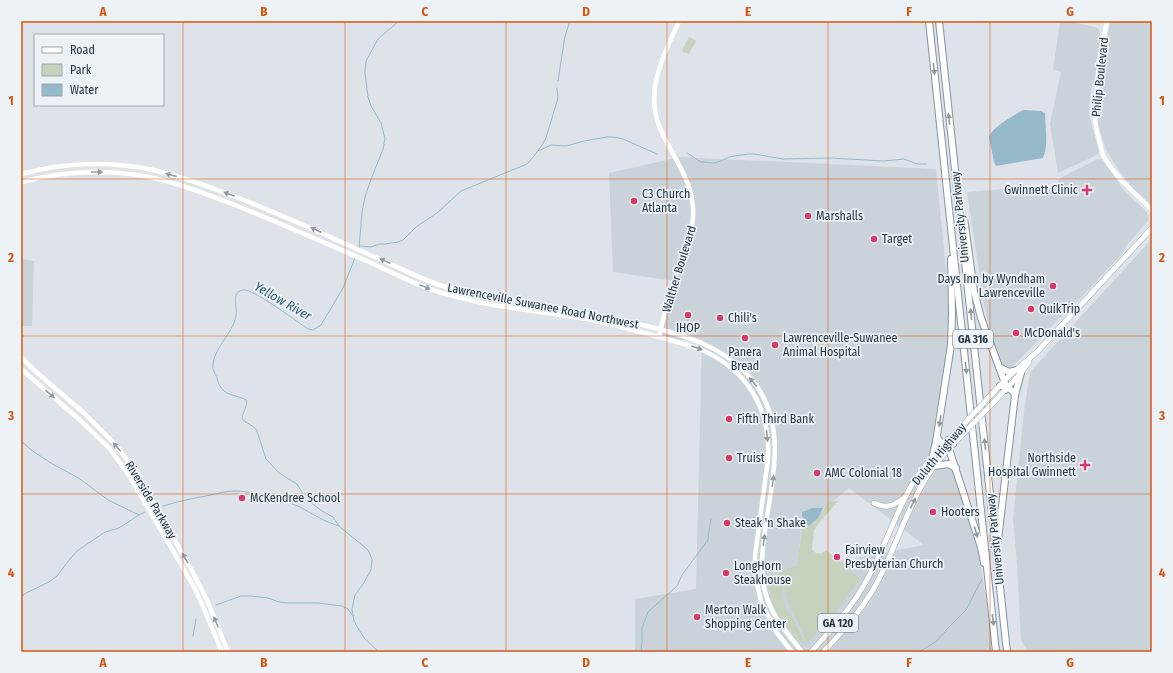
<svg xmlns="http://www.w3.org/2000/svg" width="1173" height="673" font-family="'Fira Sans Condensed',sans-serif">
<style>
.built{fill:#cbd3da;fill-rule:evenodd}
.green{fill:#c7d2be}
.water{fill:#96b9ca}
.lines{fill:none;stroke-linecap:round;stroke-linejoin:round}
.stream{stroke:#96b9ca;stroke-width:1}
.primary-casing{stroke:#9caab4;stroke-width:6}
.highway-casing{stroke:#84949f;stroke-width:8}
.secondary{stroke:#fff;stroke-width:4.5}
.primary{stroke:#fff;stroke-width:5}
.highway{stroke:#fff;stroke-width:6}
.primary-bridge-casing{stroke:#9caab4;stroke-width:6;stroke-linecap:butt}
.primary-bridge{stroke:#fff;stroke-width:5}
.oneway{fill:#929a9f}
.grid{fill:none;stroke:#d55511;stroke-width:1;stroke-opacity:0.55}
.poi-dot{fill:#d53a6e;stroke:#ecf2f5;stroke-width:1.5}
.labels{text-anchor:middle;dominant-baseline:central;stroke-width:3.5;stroke-linejoin:round;paint-order:stroke}
.shield{fill:#ecf2f5;stroke:#616d76;stroke-width:1}
.shield-label{font-size:11px;font-weight:bold;fill:#26343f}
.street-label{font-size:12px;fill:#26343f;stroke:#ecf2f5}
.poi-label{font-size:12px;fill:#26343f;stroke:#ecf2f5;text-anchor:start}
.water-label{font-size:13px;font-style:italic;fill:#2e5b75;stroke:#ecf2f5}
.neatline{fill:none;stroke:#d55511;stroke-width:1.5}
.grid-label{font-size:13px;text-anchor:middle;font-weight:bold;fill:#d55511}
</style>
<rect width="100%" height="100%" fill="#dde3e8"/>
<g class="built">
<path d="M 1060,21 L 1070,21 L 1098,28 L 1099,30 L 1101,38 L 1095,77 L 1091,90 L 1089,107 L 1089,115 L 1099,151 L 1097,155 L 1058,173 L 1050,124 L 1061,72 L 1053,69 Z"/>
<path d="M 1110,21 L 1152,21 L 1152,206 L 1135,191 L 1118,169 L 1107,151 L 1101,135 L 1098,124 L 1097,105 Z"/>
<path d="M 680,157 L 936,169 L 948,289 L 949,350 L 940,394 L 937,452 L 956,474 L 975,535 L 990,622 L 991,652 L 635,652 L 635,599 L 696,589 L 702,340 L 681,340 L 658,335 L 675,281 L 613,272 L 609,173 ZM 849,488 L 924,545 L 781,573 L 797,565 L 802,528 L 809,527 L 819,518 L 827,502 L 832,502 Z"/>
<path d="M 1098,159 L 1102,159 L 1105,161 L 1120,185 L 1130,196 L 1147,212 L 1149,218 L 1147,222 L 1126,246 L 1123,253 L 1080,299 L 1075,302 L 1013,366 L 1008,369 L 999,364 L 985,310 L 967,192 L 1032,187 L 1050,188 L 1055,186 L 1060,178 Z"/>
<path d="M 1152,239 L 1152,652 L 1028,652 L 1021,640 L 1017,566 L 1013,519 L 1024,411 L 1030,372 Z"/>
<path d="M 21,259 L 34,261 L 32,326 L 21,326 Z"/>
</g>
<g class="green">
<path d="M 689,37 L 696,41 L 689,54 L 683,52 L 682,50 Z"/>
<path d="M 838,501 L 819,523 L 814,530 L 812,550 L 814,552 L 821,554 L 826,550 L 860,579 L 830,620 L 807,643 L 788,602 L 783,582 L 782,595 L 785,607 L 794,620 L 805,642 L 801,643 L 781,620 L 774,608 L 766,577 L 773,576 L 797,565 L 802,528 C 817,525 821,515 827,502 Z"/>
</g>
<g class="water">
<path d="M 1023,110 L 1041,111 L 1045,113 C 1045,128 1049,144 1043,158 L 996,166 L 994,162 L 989,137 C 993,126 1013,116 1023,110 Z"/>
<path d="M 813,508 L 823,508 L 818,518 L 809,526 C 803,521 802,519 802,512 Z"/>
</g>
<g class="lines">
<g class="stream">
<path d="M 558,81 L 565,36 L 570,21"/>
<path d="M 538,151 L 551,145 L 566,146 L 584,141 L 607,137 L 614,137 L 623,139 L 657,154"/>
<path d="M 687,153 L 701,162 L 714,163 L 721,161 L 729,157 L 747,154 L 754,154 L 783,159 L 830,158 L 884,161 L 904,159 L 917,164 L 926,164"/>
<path d="M 360,246 L 371,247 L 379,244 L 385,244 L 398,242 L 403,240 L 416,227 L 437,213 L 461,191 L 527,164 L 534,156 L 542,145 L 546,138 L 558,98 L 557,88"/>
<path d="M 359,248 L 362,212 L 365,197 L 370,182 L 383,149 L 385,139 L 381,123 L 371,106 L 368,97 L 365,73 L 366,61 L 378,39 L 399,21"/>
<path d="M 355,258 L 343,288 L 321,325 L 313,330 L 308,329 C 297,322 253,288 243,290 C 230,292 238,308 236,316 C 233,334 211,350 213,369 C 214,372 216,375 217,378 C 218,382 220,388 224,391 C 230,396 240,396 246,400 C 248,407 243,411 242,418 L 244,421 L 254,427 L 257,431 L 266,459 L 279,473 L 297,484 L 306,499 L 322,511 L 333,517 L 339,526 L 368,550 L 372,559 L 371,570 L 363,584 L 355,595 L 352,609 L 354,621 L 359,630 L 365,639 L 379,652"/>
<path d="M 21,441 L 34,452 L 51,463 L 80,479 L 108,500 L 139,515"/>
<path d="M 163,506 C 179,501 195,498 211,495 C 219,493 227,491 235,491 C 253,491 284,500 300,507 C 313,514 325,522 339,526"/>
<path d="M 21,597 L 26,593 L 49,582 L 57,576 L 70,559 L 77,551 L 105,532 L 119,528 L 139,515 L 145,512"/>
<path d="M 216,605 L 241,596 L 252,596 L 268,598 L 279,602 L 288,603 L 318,603 L 342,606 L 348,609 L 353,616"/>
<path d="M 193,636 L 196,619"/>
<path d="M 641,652 L 642,642 L 642,628 L 648,612 L 677,586 L 682,575 L 708,540 L 709,531 L 711,519"/>
<path d="M 920,652 L 922,650 L 937,641 L 948,628 L 966,610 L 982,579"/>
</g>
<g class="primary-casing">
<g id="primary">
<path d="M 991,395 L 1008,377 L 1037,352 L 1152,228"/>
<path d="M 992,404 L 1021,373 L 1029,362"/>
<path d="M 874,503 C 887,509 893,506 904,498"/>
<path d="M 811,652 C 829,632 847,613 861,590 C 881,558 892,521 910,488 C 923,465 943,446 961,427"/>
<path d="M 823,652 C 842,633 859,613 873,590 C 892,557 903,519 922,485 C 932,466 947,450 962,435"/>
</g>
</g>
<g class="highway-casing">
<g id="highway">
<path d="M 929,21 L 996,652"/>
<path d="M 939,21 L 1007,652"/>
<path d="M 964,218 L 974,291 L 981,318 L 1006,386 L 1005,390"/>
<path d="M 999,367 L 1009,372 L 1017,370"/>
<path d="M 1000,386 C 1006,386 1012,389 1015,395"/>
<path d="M 937,437 C 941,444 945,448 953,444"/>
<path d="M 948,440 L 949,449 L 981,547 L 984,563"/>
<path d="M 932,459 L 936,442 L 951,345 L 952,314 L 951,259"/>
<path d="M 934,466 L 948,464 L 956,468"/>
<path d="M 998,540 L 1015,395 L 1021,373"/>
</g>
</g>
<g class="secondary">
<path d="M 1107,21 L 1099,61 L 1095,120 L 1097,132 L 1103,155 L 1109,165 L 1122,181 L 1152,210"/>
<path d="M 21,174 C 62,163 106,161 148,169 C 173,174 196,182 220,191 C 273,210 325,235 377,258 C 400,268 422,280 446,287 C 469,295 495,297 519,301 C 554,307 589,314 624,321 C 672,331 726,343 756,385 C 787,428 772,482 765,530 C 762,553 759,576 767,598 C 774,619 789,635 802,652"/>
<path d="M 21,182 C 59,172 98,169 137,175 C 170,180 201,192 232,204 C 278,222 323,242 369,262 C 389,271 410,282 430,289 C 481,307 535,310 587,319 C 624,327 661,337 697,348 C 745,367 771,406 768,459 L 755,556 L 755,574 L 761,602 L 777,633 L 792,652"/>
<path d="M 659,337 C 663,320 667,301 673,284 C 680,259 695,235 693,208 C 692,187 681,168 671,150 C 667,143 663,135 660,128 C 644,90 664,55 679,21"/>
<path d="M 21,357 L 34,370 L 85,414 L 116,445 L 137,473 L 192,571 L 207,600 L 228,652"/>
<path d="M 21,369 L 81,421 L 110,449 L 130,477 L 193,585 L 202,604 L 222,652"/>
</g>
<use href="#primary" class="primary"/>
<use href="#highway" class="highway"/>
<g class="primary-bridge-casing">
<g id="primary-bridge">
<path d="M 961,427 L 991,395"/>
<path d="M 962,435 L 992,404"/>
</g>
</g>
<use href="#primary-bridge" class="primary-bridge"/>
</g>
<defs><path id="oneway-solid" d="M-6-.8H1V-3.2L6.5 0L1 3.2V.8H-6Z"/></defs>
<g class="oneway">
<use href="#oneway-solid" transform="translate(934 69) rotate(84)"/>
<use href="#oneway-solid" transform="translate(949 119) rotate(-96)"/>
<use href="#oneway-solid" transform="translate(97 172)"/>
<use href="#oneway-solid" transform="translate(171 175) rotate(-165)"/>
<use href="#oneway-solid" transform="translate(229 194) rotate(-160)"/>
<use href="#oneway-solid" transform="translate(316 230) rotate(-156)"/>
<use href="#oneway-solid" transform="translate(385 261) rotate(-156)"/>
<use href="#oneway-solid" transform="translate(425 287) rotate(22)"/>
<use href="#oneway-solid" transform="translate(971 314) rotate(-96)"/>
<use href="#oneway-solid" transform="translate(697 348) rotate(20)"/>
<use href="#oneway-solid" transform="translate(966 368) rotate(84)"/>
<use href="#oneway-solid" transform="translate(753 382) rotate(-130)"/>
<use href="#oneway-solid" transform="translate(50 394) rotate(41)"/>
<use href="#oneway-solid" transform="translate(940 421) rotate(99)"/>
<use href="#oneway-solid" transform="translate(767 436) rotate(85)"/>
<use href="#oneway-solid" transform="translate(985 444) rotate(-96)"/>
<use href="#oneway-solid" transform="translate(117 447) rotate(-130)"/>
<use href="#oneway-solid" transform="translate(773 481) rotate(-82)"/>
<use href="#oneway-solid" transform="translate(913 503) rotate(-64)"/>
<use href="#oneway-solid" transform="translate(976 532) rotate(73)"/>
<use href="#oneway-solid" transform="translate(764 540) rotate(-82)"/>
<use href="#oneway-solid" transform="translate(185 558) rotate(-120)"/>
<use href="#oneway-solid" transform="translate(993 620) rotate(84)"/>
<use href="#oneway-solid" transform="translate(216 622) rotate(-113)"/>
</g>
<path class="grid" d="M 183,21 L 183,652M 345,21 L 345,652M 506,21 L 506,652M 667,21 L 667,652M 828,21 L 828,652M 990,21 L 990,652M 21,179 L 1152,179M 21,336 L 1152,336M 21,494 L 1152,494"/>
<g class="poi-dot">
<path d="M1085 184h4v4h4v4h-4v4h-4v-4h-4v-4h4z"/>
<circle cx="634" cy="201" r="4"/>
<circle cx="808" cy="216" r="4"/>
<circle cx="874" cy="239" r="4"/>
<circle cx="1053" cy="286" r="4"/>
<circle cx="1031" cy="309" r="4"/>
<circle cx="688" cy="315" r="4"/>
<circle cx="720" cy="318" r="4"/>
<circle cx="1016" cy="333" r="4"/>
<circle cx="745" cy="338" r="4"/>
<circle cx="775" cy="345" r="4"/>
<circle cx="729" cy="419" r="4"/>
<circle cx="729" cy="458" r="4"/>
<path d="M1083 459h4v4h4v4h-4v4h-4v-4h-4v-4h4z"/>
<circle cx="817" cy="473" r="4"/>
<circle cx="242" cy="498" r="4"/>
<circle cx="933" cy="512" r="4"/>
<circle cx="727" cy="523" r="4"/>
<circle cx="837" cy="557" r="4"/>
<circle cx="726" cy="573" r="4"/>
<circle cx="697" cy="617" r="4"/>
</g>
<g class="labels">
<g class="shield">
<rect x="953" y="330" width="40" height="18" rx="3"/>
<rect x="818" y="614" width="40" height="18" rx="3"/>
</g>
<g class="shield-label">
<text x="973" y="339">GA 316</text>
<text x="838" y="623">GA 120</text>
</g>
<g class="street-label">
<text transform="translate(1100 77) rotate(-84)">Philip Boulevard</text>
<text transform="translate(960 217) rotate(-96)">University Parkway</text>
<text transform="translate(679 269) rotate(-73)">Walther Boulevard</text>
<text transform="translate(543 306) rotate(11)">Lawrenceville Suwanee Road Northwest</text>
<text transform="translate(939 454) rotate(-50)">Duluth Highway</text>
<text transform="translate(151 500) rotate(59)">Riverside Parkway</text>
<text transform="translate(995 539) rotate(-96)">University Parkway</text>
</g>
<g class="poi-label">
<text x="1078" y="190" text-anchor="end">Gwinnett Clinic</text>
<text x="642" y="194">C3 Church<tspan x="642" dy="14">Atlanta</tspan></text>
<text x="816" y="216">Marshalls</text>
<text x="882" y="239">Target</text>
<text x="1045" y="279" text-anchor="end">Days Inn by Wyndham<tspan x="1045" dy="14">Lawrenceville</tspan></text>
<text x="1039" y="309">QuikTrip</text>
<text x="728" y="318">Chili's</text>
<text x="688" y="328" text-anchor="middle">IHOP</text>
<text x="1024" y="333">McDonald's</text>
<text x="783" y="338">Lawrenceville-Suwanee<tspan x="783" dy="14">Animal Hospital</tspan></text>
<text x="745" y="352" text-anchor="middle">Panera<tspan x="745" dy="14">Bread</tspan></text>
<text x="737" y="419">Fifth Third Bank</text>
<text x="737" y="458">Truist</text>
<text x="1076" y="458" text-anchor="end">Northside<tspan x="1076" dy="14">Hospital Gwinnett</tspan></text>
<text x="825" y="473">AMC Colonial 18</text>
<text x="250" y="498">McKendree School</text>
<text x="941" y="512">Hooters</text>
<text x="735" y="523">Steak 'n Shake</text>
<text x="845" y="550">Fairview<tspan x="845" dy="14">Presbyterian Church</tspan></text>
<text x="734" y="566">LongHorn<tspan x="734" dy="14">Steakhouse</tspan></text>
<text x="705" y="610">Merton Walk<tspan x="705" dy="14">Shopping Center</tspan></text>
</g>
<g class="water-label">
<text transform="translate(283 301) rotate(30)">Yellow River</text>
</g>
</g>
<rect width="1173" height="673" fill="none" stroke="#ecf2f5" stroke-width="44"/>
<rect x="34" y="34" width="130" height="72" fill="#ecf2f5" stroke="#9da6ac"/>
<rect x="42" y="47" width="20" height="6" fill="#ffffff" stroke="#9da6ac"/>
<text x="70" y="54" font-size="12" fill="#26343f">Road</text>
<rect x="42" y="64" width="20" height="12" fill="#c7d2be" stroke="#9da6ac"/>
<text x="70" y="74" font-size="12" fill="#26343f">Park</text>
<rect x="42" y="84" width="20" height="12" fill="#96b9ca" stroke="#9da6ac"/>
<text x="70" y="94" font-size="12" fill="#26343f">Water</text>
<rect x="22" y="22" width="1129" height="629" class="neatline"/>
<g class="grid-label">
<text x="103" y="16">A</text>
<text x="264" y="16">B</text>
<text x="425" y="16">C</text>
<text x="586" y="16">D</text>
<text x="748" y="16">E</text>
<text x="909" y="16">F</text>
<text x="1070" y="16">G</text>
<text x="11" y="105">1</text>
<text x="1162" y="105">1</text>
<text x="11" y="262">2</text>
<text x="1162" y="262">2</text>
<text x="11" y="420">3</text>
<text x="1162" y="420">3</text>
<text x="11" y="577">4</text>
<text x="1162" y="577">4</text>
<text x="103" y="667">A</text>
<text x="264" y="667">B</text>
<text x="425" y="667">C</text>
<text x="586" y="667">D</text>
<text x="748" y="667">E</text>
<text x="909" y="667">F</text>
<text x="1070" y="667">G</text>
</g>
</svg>
